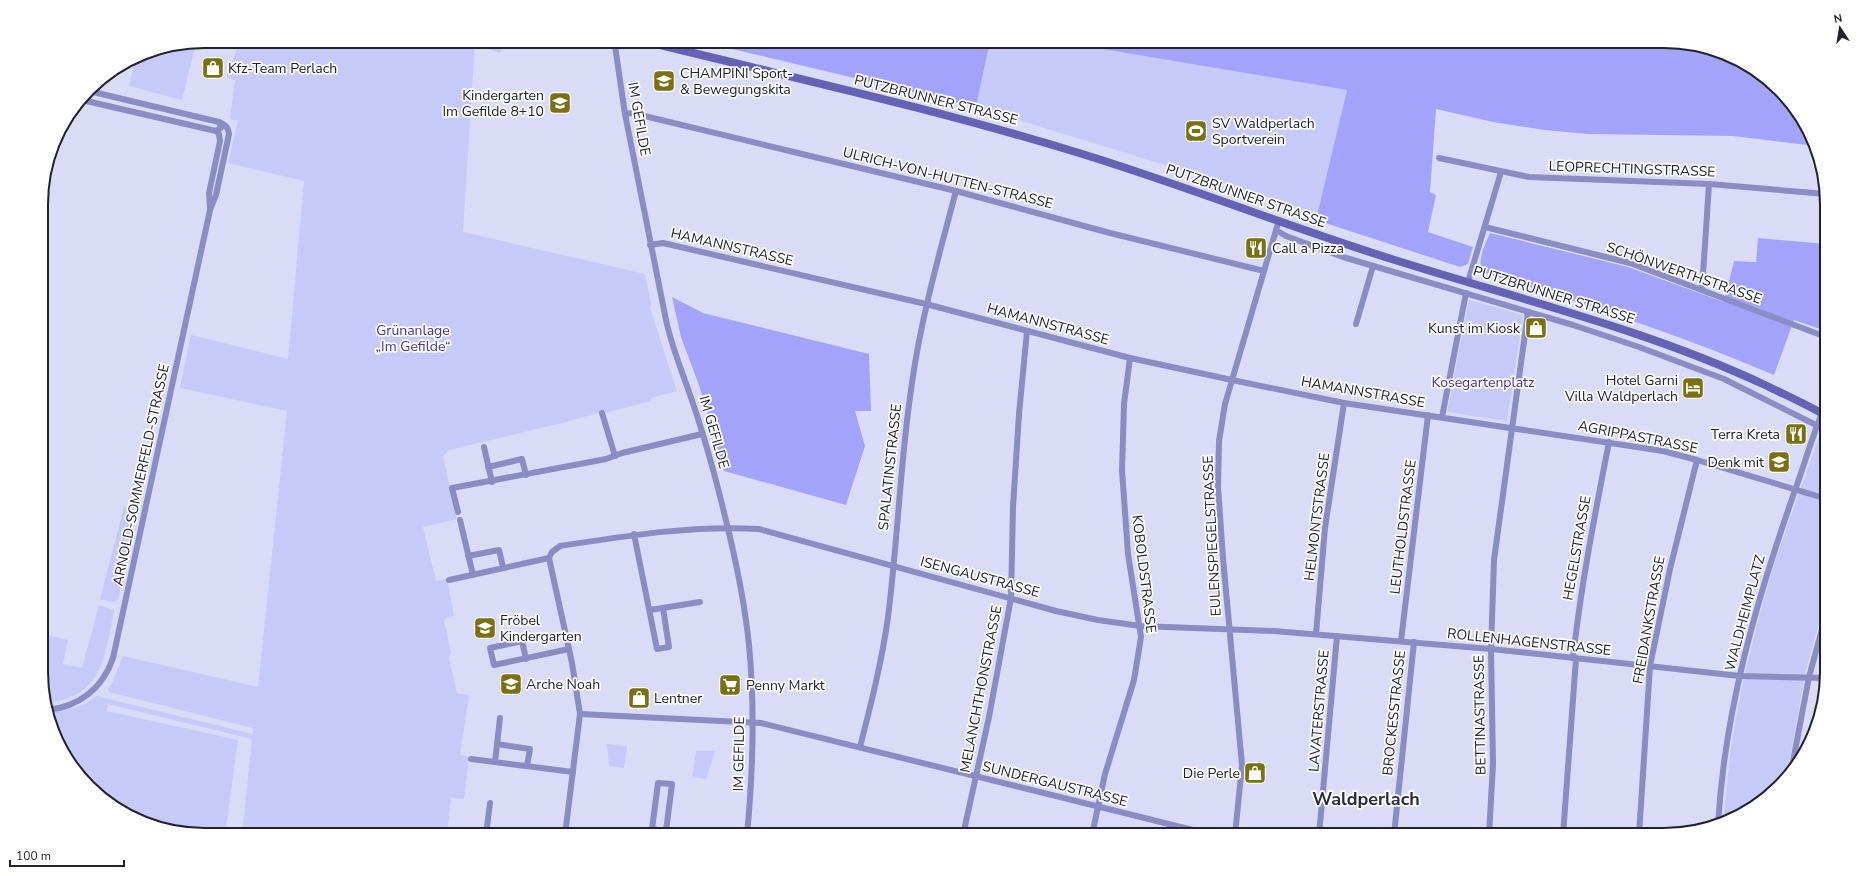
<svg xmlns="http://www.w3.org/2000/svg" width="1868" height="876" font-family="'Nunito Sans',sans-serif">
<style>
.green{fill:#c7c9f8}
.forest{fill:#a4a3fb}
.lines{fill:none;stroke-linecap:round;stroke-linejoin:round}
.street{stroke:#8b8cc4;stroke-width:6}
.secondary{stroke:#6561b4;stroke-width:8}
.labels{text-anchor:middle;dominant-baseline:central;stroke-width:3.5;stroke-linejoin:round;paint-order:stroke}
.poi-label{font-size:14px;fill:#21222c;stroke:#fff;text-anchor:start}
.street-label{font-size:14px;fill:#21222c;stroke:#fff}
.park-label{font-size:14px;fill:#433599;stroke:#fff}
.district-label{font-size:18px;font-weight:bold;fill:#2a2a3f;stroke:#fff}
.rim{fill:none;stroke:#21222c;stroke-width:2}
</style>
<rect width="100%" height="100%" fill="#dadcf7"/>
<g class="green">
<path d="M 240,41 L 475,41 L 463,232 L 645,274 L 651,304 L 650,308 L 677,391 L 651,398 L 651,401 L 605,413 L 604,411 L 566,422 L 449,450 L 443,456 L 457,519 L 423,527 L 436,581 L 447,579 L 454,616 L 444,619 L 451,653 L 449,658 L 457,693 L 469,695 L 460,755 L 469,757 L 464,799 L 451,798 L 447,835 L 242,835 L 252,739 L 108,704 L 107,711 L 238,740 L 225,835 L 204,835 L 141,823 L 105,801 L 75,771 L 53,735 L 47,710 C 67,709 80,710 96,696 L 253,734 L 253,728 L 109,692 L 108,688 L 112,683 L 123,656 L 258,687 L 287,411 L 180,388 L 191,335 L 288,359 L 304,181 L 228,163 L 238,121 L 230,119 L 235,80 L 226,77 Z"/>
<path d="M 477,41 L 504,41 L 500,53 L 477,45 Z"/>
<path d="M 990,41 L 1055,41 L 1347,90 L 1318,217 L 1285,202 L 976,107 Z"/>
<path d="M 196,43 L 182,100 L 129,86 L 136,57 L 142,53 Z"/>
<path d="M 1469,300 L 1523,315 L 1507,421 L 1447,412 Z"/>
<path d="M 1820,434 L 1826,438 L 1827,595 L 1806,669 L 1786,780 L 1755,807 L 1723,823 L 1731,746 L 1743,682 L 1758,621 L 1774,564 Z"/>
<path d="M 124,507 L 133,508 L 136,514 L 118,600 L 113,602 L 100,599 Z"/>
<path d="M 99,605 L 114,610 C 105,657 103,698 45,703 L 42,693 L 42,634 L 68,640 L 63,664 L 82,668 Z"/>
<path d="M 607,744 L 627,746 L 624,768 L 609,766 Z"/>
<path d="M 696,751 L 715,751 L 706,779 L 692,777 Z"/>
</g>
<g class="forest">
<path d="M 699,41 L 990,41 L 976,107 Z"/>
<path d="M 1055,41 L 1664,41 L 1727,53 L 1763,75 L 1793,105 L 1816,146 L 1733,136 L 1588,134 L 1544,130 L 1493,122 L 1436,109 L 1430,192 L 1436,195 L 1428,232 L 1473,247 L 1468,264 L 1460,267 L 1316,220 L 1347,90 Z"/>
<path d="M 1490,233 L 1628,267 L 1724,302 L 1734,261 L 1756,262 L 1758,238 L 1826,244 L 1826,331 L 1794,320 L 1774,375 C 1679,334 1581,303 1482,272 C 1477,260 1485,244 1490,233 Z"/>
<path d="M 672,297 L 703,313 L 869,354 L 871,411 L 855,411 L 865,446 L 846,505 L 724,471 L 700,388 L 681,337 Z"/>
</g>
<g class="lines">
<g class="street">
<path d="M 616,41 L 615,46 L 625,114 L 666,320 C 671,344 680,366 688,389 C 704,434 717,482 728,529 C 737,566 745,606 749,645 C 755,707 753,772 747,835"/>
<path d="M 82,100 L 216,131 L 221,128 L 219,122"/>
<path d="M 625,114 L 632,113 L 956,191 L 1110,233 L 1264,271"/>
<path d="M 1439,158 L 1529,177 L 1709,184 L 1826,194"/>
<path d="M 210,207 L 209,193 L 220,141 L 219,134 L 216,131"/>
<path d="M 1485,227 L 1630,263 L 1826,337"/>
<path d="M 1276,230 L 1286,236 L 1343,257 L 1573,325 L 1639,347 L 1724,379 L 1826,430"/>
<path d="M 650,245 L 663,243 L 926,304 L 1130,358 L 1232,380 L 1344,403 L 1663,451 L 1697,460 L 1827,499"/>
<path d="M 1468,282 L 1501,172"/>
<path d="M 1702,290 L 1709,184"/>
<path d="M 1356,324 L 1373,266"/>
<path d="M 602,413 L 615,456"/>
<path d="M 1442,417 L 1466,293"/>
<path d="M 484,447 L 492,482"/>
<path d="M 488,467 L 522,459 L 526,475"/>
<path d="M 458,512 L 452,488 L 606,459 L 622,453 L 702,434"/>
<path d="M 460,520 L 473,575"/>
<path d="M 634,534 L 657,649 L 669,647 L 663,608"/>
<path d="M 468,556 L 499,550 L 503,567"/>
<path d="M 449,580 L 549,558"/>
<path d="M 650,610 L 700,602"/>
<path d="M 1316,634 L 1325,528 L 1344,403"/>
<path d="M 1401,641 L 1428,415"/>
<path d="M 1573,658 C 1581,585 1595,514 1609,442"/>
<path d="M 526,659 L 522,641 L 490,648 L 494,665 L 569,649"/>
<path d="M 47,710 C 79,707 103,688 113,658 L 210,210 L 216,195 L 229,134 C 228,126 225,125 219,122 L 89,91"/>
<path d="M 580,714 L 761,723 L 1213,835"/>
<path d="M 497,744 L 530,749 L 527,766"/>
<path d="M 860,747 C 871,704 882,661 888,617 C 898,539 900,461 912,383 C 921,318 939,255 956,191"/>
<path d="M 471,759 L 573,772"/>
<path d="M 495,762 L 500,718"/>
<path d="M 1791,772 L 1809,677 L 1827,611"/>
<path d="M 1718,826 C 1724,713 1756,602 1793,496 C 1803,469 1811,440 1822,413"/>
<path d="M 486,835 L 490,803"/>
<path d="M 565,835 L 580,714 L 572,663 L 549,558 L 552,552 L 560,546 C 626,536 692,525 759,529 L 1056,611 L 1098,620 L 1140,626 L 1274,631 L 1491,649 L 1740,676 L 1826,678"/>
<path d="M 651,835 L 652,829 L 658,783 L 672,784 L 666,831 L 652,829"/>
<path d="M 963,835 L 989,717 L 1011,598 L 1013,507 L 1019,414 L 1027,331"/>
<path d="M 1092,835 L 1105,774 L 1134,680 L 1141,637 L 1128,554 L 1122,470 L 1124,404 L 1130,358"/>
<path d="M 1235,835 L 1242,765 L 1223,558 L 1218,487 L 1219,441 L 1225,404 L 1279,220"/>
<path d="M 1319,835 L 1337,636"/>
<path d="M 1394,835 L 1414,642"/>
<path d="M 1489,835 L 1493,764 L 1491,649 L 1494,560 L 1528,312"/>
<path d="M 1563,835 L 1576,659"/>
<path d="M 1639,835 L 1650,666 L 1670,569 L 1697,460"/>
</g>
<path class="secondary" d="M 644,41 C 790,77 936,109 1079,153 C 1187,186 1291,228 1398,261 C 1522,300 1648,330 1765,385 C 1785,395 1807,404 1826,416"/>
</g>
<defs>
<g id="shop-square" transform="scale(1.15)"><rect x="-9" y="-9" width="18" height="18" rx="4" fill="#79700f" stroke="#fff"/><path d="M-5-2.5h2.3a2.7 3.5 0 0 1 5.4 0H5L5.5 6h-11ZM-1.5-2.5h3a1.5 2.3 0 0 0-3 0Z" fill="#fff"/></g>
<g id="school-square" transform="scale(1.15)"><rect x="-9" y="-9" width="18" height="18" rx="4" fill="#79700f" stroke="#fff"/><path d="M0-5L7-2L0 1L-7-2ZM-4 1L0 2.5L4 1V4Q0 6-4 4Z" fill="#fff"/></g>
<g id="stadium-square" transform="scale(1.15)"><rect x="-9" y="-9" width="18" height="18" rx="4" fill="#79700f" stroke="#fff"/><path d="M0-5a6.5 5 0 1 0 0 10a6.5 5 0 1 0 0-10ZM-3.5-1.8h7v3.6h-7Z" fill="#fff"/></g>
<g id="restaurant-square" transform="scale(1.15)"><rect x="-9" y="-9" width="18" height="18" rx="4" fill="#79700f" stroke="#fff"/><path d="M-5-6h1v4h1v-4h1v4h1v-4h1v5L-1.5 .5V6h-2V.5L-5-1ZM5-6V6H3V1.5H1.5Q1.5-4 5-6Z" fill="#fff"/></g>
<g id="hotel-square" transform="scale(1.15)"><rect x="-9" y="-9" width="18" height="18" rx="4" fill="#79700f" stroke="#fff"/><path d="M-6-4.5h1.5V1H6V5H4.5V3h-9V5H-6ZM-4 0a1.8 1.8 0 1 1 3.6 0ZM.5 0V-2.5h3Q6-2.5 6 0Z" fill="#fff"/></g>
<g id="supermarket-square" transform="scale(1.15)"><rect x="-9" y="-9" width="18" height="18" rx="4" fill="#79700f" stroke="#fff"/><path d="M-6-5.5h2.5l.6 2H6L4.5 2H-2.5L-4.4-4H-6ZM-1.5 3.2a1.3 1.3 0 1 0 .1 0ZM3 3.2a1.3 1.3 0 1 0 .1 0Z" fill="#fff"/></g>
</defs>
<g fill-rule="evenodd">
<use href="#shop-square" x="213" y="68"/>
<use href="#school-square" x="664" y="81"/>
<use href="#school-square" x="560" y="103"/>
<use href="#stadium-square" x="1196" y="131"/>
<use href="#restaurant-square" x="1256" y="248"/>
<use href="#shop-square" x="1536" y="328"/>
<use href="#hotel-square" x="1693" y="388"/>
<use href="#restaurant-square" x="1796" y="434"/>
<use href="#school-square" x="1779" y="462"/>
<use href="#school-square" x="485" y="628"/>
<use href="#school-square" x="511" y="684"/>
<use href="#supermarket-square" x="730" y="685"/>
<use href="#shop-square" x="639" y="698"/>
<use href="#shop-square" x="1255" y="773"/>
</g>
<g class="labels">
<g class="poi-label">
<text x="228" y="68">Kfz-Team Perlach</text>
<text x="680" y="73">CHAMPINI Sport-<tspan x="680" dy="16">&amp; Bewegungskita</tspan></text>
<text x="544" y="95" text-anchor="end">Kindergarten<tspan x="544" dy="16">Im Gefilde 8+10</tspan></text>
<text x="1212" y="123">SV Waldperlach<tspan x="1212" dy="16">Sportverein</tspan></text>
<text x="1272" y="248">Call a Pizza</text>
<text x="1520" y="328" text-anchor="end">Kunst im Kiosk</text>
<text x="1678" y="380" text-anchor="end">Hotel Garni<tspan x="1678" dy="16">Villa Waldperlach</tspan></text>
<text x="1780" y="434" text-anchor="end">Terra Kreta</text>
<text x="1764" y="462" text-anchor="end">Denk mit</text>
<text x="500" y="620">Fröbel<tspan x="500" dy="16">Kindergarten</tspan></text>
<text x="526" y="684">Arche Noah</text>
<text x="746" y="685">Penny Markt</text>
<text x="654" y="698">Lentner</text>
<text x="1240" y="773" text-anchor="end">Die Perle</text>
</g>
<g class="street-label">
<text transform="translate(936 100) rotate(14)">PUTZBRUNNER STRASSE</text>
<text transform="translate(639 119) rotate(80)">IM GEFILDE</text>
<text transform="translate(1632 169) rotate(2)">LEOPRECHTINGSTRASSE</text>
<text transform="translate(948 178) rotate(14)">ULRICH-VON-HUTTEN-STRASSE</text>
<text transform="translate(1246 196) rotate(19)">PUTZBRUNNER STRASSE</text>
<text transform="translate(732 247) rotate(13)">HAMANNSTRASSE</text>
<text transform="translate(1684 273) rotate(19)">SCHÖNWERTHSTRASSE</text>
<text transform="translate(1554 295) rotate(17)">PUTZBRUNNER STRASSE</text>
<text transform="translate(1048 324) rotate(15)">HAMANNSTRASSE</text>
<text transform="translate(1363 392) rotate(10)">HAMANNSTRASSE</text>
<text transform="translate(714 432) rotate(74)">IM GEFILDE</text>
<text transform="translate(1638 437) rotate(11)">AGRIPPASTRASSE</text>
<text transform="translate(890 467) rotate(-84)">SPALATINSTRASSE</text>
<text transform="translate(141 475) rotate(-78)">ARNOLD-SOMMERFELD-STRASSE</text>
<text transform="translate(1317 517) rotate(-83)">HELMONTSTRASSE</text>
<text transform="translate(1403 527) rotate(-83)">LEUTHOLDSTRASSE</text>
<text transform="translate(1212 536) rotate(-93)">EULENSPIEGELSTRASSE</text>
<text transform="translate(1577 548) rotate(-80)">HEGELSTRASSE</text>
<text transform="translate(1144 574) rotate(83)">KOBOLDSTRASSE</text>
<text transform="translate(980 577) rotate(15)">ISENGAUSTRASSE</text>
<text transform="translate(1745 613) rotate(-75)">WALDHEIMPLATZ</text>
<text transform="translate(1649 620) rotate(-80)">FREIDANKSTRASSE</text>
<text transform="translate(1529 642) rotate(6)">ROLLENHAGENSTRASSE</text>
<text transform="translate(981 689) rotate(-79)">MELANCHTHONSTRASSE</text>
<text transform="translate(1319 711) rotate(-85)">LAVATERSTRASSE</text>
<text transform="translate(1394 713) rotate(-84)">BROCKESSTRASSE</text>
<text transform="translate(1480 715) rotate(-91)">BETTINASTRASSE</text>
<text transform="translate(739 754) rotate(-89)">IM GEFILDE</text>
<text transform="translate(1055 784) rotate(14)">SUNDERGAUSTRASSE</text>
</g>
<g class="park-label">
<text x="413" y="330">Grünanlage<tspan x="413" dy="16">„Im Gefilde“</tspan></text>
<text x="1483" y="382">Kosegartenplatz</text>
</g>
<g class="district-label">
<text x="1366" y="799">Waldperlach</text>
</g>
</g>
<path d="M0 0H1868V876H0ZM204 48H1664A156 156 0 0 1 1820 204V672A156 156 0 0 1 1664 828H204A156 156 0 0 1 48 672V204A156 156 0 0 1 204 48Z" fill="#fff" fill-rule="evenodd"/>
<path class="rim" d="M204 48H1664A156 156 0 0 1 1820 204V672A156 156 0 0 1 1664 828H204A156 156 0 0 1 48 672V204A156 156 0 0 1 204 48Z"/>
<g transform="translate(1840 28) rotate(348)" stroke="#ffffff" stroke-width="3" paint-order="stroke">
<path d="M0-3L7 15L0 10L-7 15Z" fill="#21222c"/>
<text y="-6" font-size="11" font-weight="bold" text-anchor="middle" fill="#21222c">N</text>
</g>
<path d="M10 860v6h114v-6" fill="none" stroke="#21222c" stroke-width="2"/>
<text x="16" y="860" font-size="12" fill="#21222c" stroke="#ffffff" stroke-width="3" paint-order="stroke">100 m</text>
</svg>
